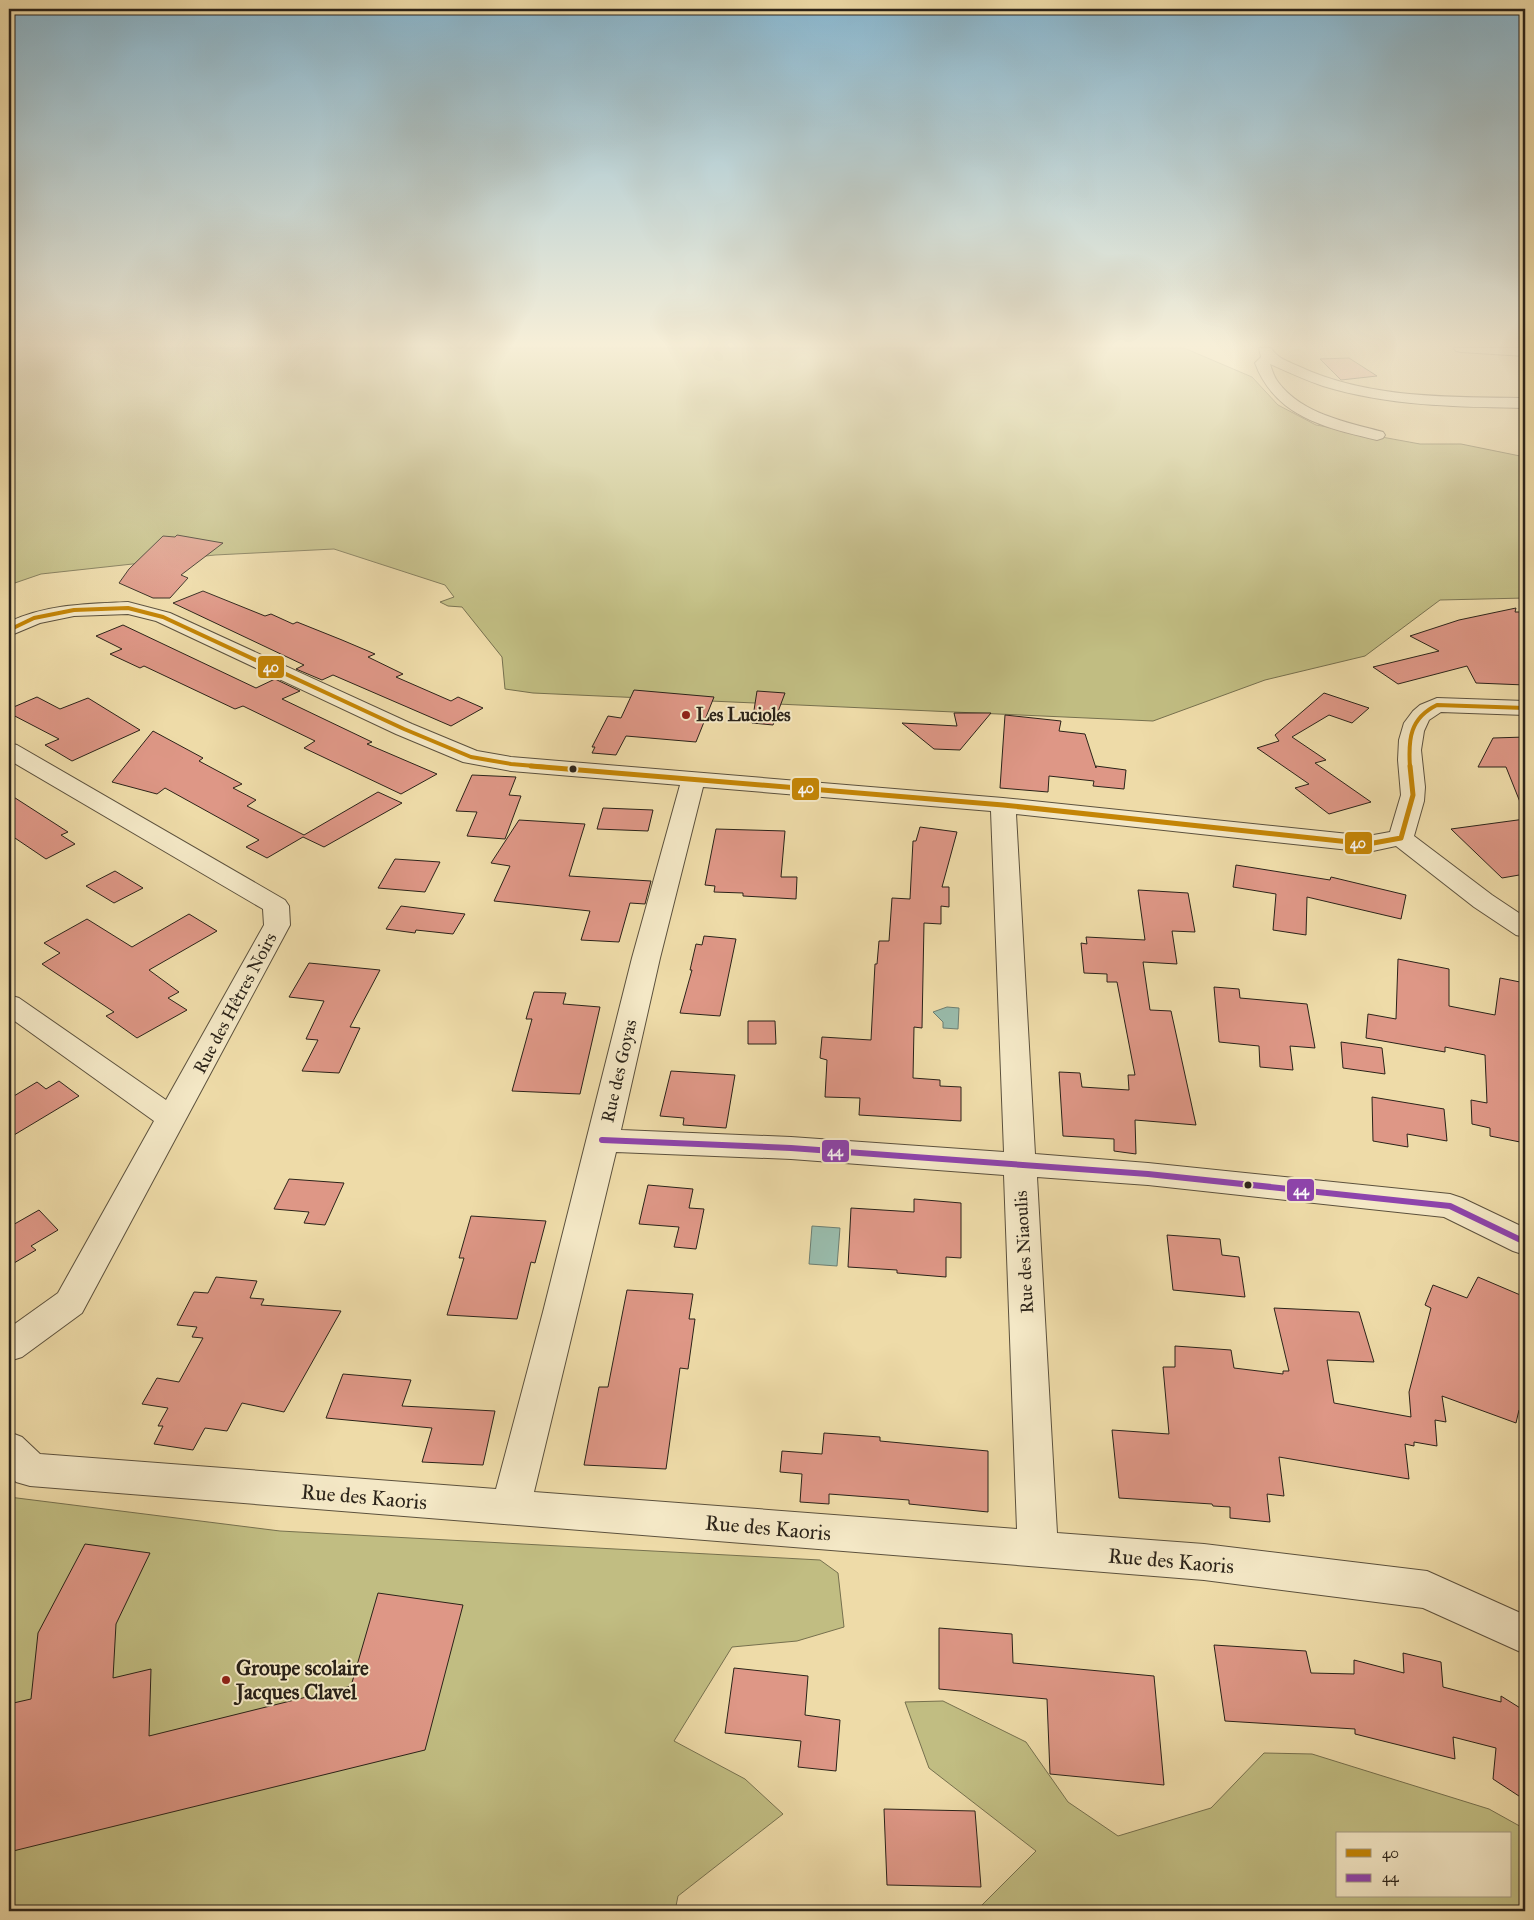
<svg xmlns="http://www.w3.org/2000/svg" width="1534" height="1920" font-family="'IM FELL Great Primer',serif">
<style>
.green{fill:#c1bd82;stroke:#76704e;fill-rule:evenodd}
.water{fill:#99bbab;stroke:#6d7e71}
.building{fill:#de9786;stroke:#2b2319}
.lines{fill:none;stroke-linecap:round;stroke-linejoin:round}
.minor-casing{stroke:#5c513d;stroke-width:2}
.minor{fill:#f4e8c6;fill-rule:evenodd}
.bus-1-far1-casing{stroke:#f4e8c6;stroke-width:7}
.bus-1-casing{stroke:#f4e8c6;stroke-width:9}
.bus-2-casing{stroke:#f4e8c6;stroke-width:10}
.bus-1-far1{stroke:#c48506;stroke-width:4}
.bus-1{stroke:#c48506;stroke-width:5}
.bus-2{stroke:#8e44ad;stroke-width:6}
.poi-dot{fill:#8f2418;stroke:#f4e8c6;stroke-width:2}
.bus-dot{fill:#2b2319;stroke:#f4e8c6;stroke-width:2}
.labels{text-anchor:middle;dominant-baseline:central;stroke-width:4;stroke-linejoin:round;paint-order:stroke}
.poi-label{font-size:18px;font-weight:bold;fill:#2b2319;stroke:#f4e8c6;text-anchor:start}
.street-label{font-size:18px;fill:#2b2319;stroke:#f4e8c6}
.near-street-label{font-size:21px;fill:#2b2319;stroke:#f4e8c6}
.near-poi-label{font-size:21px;font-weight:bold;fill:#2b2319;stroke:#f4e8c6;text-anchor:start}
.line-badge{stroke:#f4e8c6;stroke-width:2}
.badge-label{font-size:14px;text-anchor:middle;font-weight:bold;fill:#fff}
</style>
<rect width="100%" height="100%" fill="#eedba8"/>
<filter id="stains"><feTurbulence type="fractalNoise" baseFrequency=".004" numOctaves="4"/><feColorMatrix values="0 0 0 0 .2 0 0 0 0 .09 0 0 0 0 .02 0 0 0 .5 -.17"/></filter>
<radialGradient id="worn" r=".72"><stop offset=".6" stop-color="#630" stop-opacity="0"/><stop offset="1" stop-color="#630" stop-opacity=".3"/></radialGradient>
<g class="green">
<path d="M 9,348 L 1184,348 L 1252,377 L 1278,405 L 1316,425 L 1420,444 L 1461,444 L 1525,457 L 1525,598 L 1440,600 L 1365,656 L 1265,680 L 1153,721 L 533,693 L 505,689 L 502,657 L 462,607 L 448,606 L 440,602 L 454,597 L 445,585 L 334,549 L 215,555 L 41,574 L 9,585 Z"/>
<path d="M 9,1497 L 280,1531 L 820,1560 L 838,1573 L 844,1627 L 797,1641 L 732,1647 L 674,1741 L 745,1779 L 783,1814 L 678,1896 L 675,1911 L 9,1911 Z"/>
<path d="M 943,1701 L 1026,1742 L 1068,1802 L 1118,1836 L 1211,1808 L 1264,1753 L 1312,1754 L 1489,1809 L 1525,1829 L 1525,1911 L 976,1911 L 1036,1851 L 929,1768 L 905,1702 ZM 1338,1834 L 1510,1834 L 1510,1896 L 1338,1896 Z"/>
</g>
<g class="water">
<path d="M 947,1007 L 959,1008 L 958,1029 L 943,1028 L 943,1022 L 933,1012 Z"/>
<path d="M 812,1226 L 840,1228 L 837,1266 L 809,1264 Z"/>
</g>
<g class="building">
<path d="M 1349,358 L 1377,376 L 1341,380 L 1320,359 Z"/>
<path d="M 177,535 L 223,543 L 181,575 L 188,578 L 170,598 L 153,598 L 119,583 L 129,569 L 163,536 L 175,537 Z"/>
<path d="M 203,591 L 265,616 L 271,614 L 293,624 L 297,622 L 342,640 L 375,654 L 368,657 L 403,674 L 396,677 L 451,701 L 458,697 L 483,708 L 451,726 L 333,675 L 322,680 L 296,669 L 304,665 L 173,603 Z"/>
<path d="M 1516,608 L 1515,612 L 1525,612 L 1525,685 L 1476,683 L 1467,666 L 1398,684 L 1373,667 L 1439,651 L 1410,636 L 1459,620 Z"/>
<path d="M 123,625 L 256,688 L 275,679 L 300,691 L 282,699 L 372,742 L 367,744 L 437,774 L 401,794 L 304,748 L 315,741 L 243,706 L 235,709 L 144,666 L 140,668 L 110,654 L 122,649 L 96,636 Z"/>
<path d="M 634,690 L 714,697 L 696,742 L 626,736 L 616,755 L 592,753 L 595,747 L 592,747 L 608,716 L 621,718 Z"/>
<path d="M 757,691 L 785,693 L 773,725 L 752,723 Z"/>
<path d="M 1324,693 L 1369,708 L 1352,723 L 1329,715 L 1292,737 L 1326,760 L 1315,763 L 1371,802 L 1329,814 L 1295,788 L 1309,784 L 1257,748 L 1279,741 L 1275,735 Z"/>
<path d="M 37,697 L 60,709 L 88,698 L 140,730 L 72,761 L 45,745 L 59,739 L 9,713 L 9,709 Z"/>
<path d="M 954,713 L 991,713 L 960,750 L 934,749 L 902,723 L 957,726 Z"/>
<path d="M 1005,715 L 1061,721 L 1059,731 L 1085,734 L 1096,768 L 1096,766 L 1126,770 L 1124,789 L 1093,786 L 1094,781 L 1049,776 L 1048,792 L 1000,788 Z"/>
<path d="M 153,731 L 203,758 L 199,761 L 242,784 L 233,788 L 256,800 L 247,806 L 304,835 L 378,792 L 402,803 L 324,847 L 303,837 L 267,858 L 246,847 L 259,840 L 165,788 L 157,794 L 112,782 Z"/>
<path d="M 1525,737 L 1525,812 L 1524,812 L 1506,767 L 1478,767 L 1493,738 Z"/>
<path d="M 472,775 L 516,777 L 509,795 L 521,796 L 505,839 L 467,836 L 477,812 L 456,811 Z"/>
<path d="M 9,794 L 68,832 L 61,835 L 75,844 L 46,859 L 9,834 Z"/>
<path d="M 603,808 L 653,810 L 648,831 L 597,829 Z"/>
<path d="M 1525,819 L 1525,874 L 1502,878 L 1451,829 Z"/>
<path d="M 519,820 L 585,824 L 569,876 L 651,881 L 645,904 L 630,903 L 619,942 L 581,940 L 590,911 L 494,901 L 510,866 L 491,863 Z"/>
<path d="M 920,827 L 957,832 L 942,887 L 949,887 L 949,907 L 941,906 L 941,924 L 924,923 L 922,1028 L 914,1027 L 913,1078 L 940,1080 L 940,1086 L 961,1087 L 961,1121 L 859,1115 L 860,1098 L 825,1097 L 827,1060 L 820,1058 L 822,1037 L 871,1040 L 875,964 L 877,964 L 879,941 L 889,941 L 892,898 L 910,899 L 913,841 L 916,841 Z"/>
<path d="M 716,829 L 785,831 L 781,877 L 797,877 L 796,899 L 743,896 L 743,893 L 714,892 L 715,886 L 705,885 Z"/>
<path d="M 395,859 L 440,862 L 425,892 L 378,888 Z"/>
<path d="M 1236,865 L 1330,880 L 1331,877 L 1406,895 L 1401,919 L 1307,897 L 1306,935 L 1273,930 L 1276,894 L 1233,887 Z"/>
<path d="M 115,871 L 143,888 L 114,903 L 86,886 Z"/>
<path d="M 1138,890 L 1188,893 L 1195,932 L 1172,931 L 1177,964 L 1143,962 L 1150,1010 L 1171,1011 L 1196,1125 L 1135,1120 L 1136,1154 L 1114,1151 L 1114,1139 L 1063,1136 L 1059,1072 L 1080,1073 L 1082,1087 L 1129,1090 L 1128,1075 L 1135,1075 L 1117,982 L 1107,982 L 1107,974 L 1084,973 L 1081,943 L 1087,944 L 1086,937 L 1145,940 Z"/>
<path d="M 401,906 L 465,914 L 453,934 L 416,930 L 415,933 L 386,929 Z"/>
<path d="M 189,914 L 217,931 L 149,970 L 179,992 L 168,998 L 187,1010 L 137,1038 L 106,1016 L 114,1012 L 42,964 L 60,953 L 44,943 L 87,919 L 132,947 Z"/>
<path d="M 704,936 L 736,939 L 720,1016 L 680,1013 L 692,970 L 690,970 L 696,944 L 702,945 Z"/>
<path d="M 1398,959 L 1449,969 L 1449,1006 L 1495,1015 L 1500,978 L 1525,983 L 1525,1143 L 1490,1136 L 1490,1128 L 1472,1124 L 1471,1100 L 1487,1103 L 1485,1055 L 1445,1047 L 1445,1052 L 1366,1038 L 1368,1014 L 1396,1019 Z"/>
<path d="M 309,963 L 380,970 L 350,1027 L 360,1028 L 339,1073 L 302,1071 L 318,1040 L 306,1039 L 324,1001 L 289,997 Z"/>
<path d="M 1214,987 L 1239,989 L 1240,998 L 1307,1004 L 1315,1048 L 1290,1046 L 1293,1070 L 1260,1067 L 1259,1046 L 1219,1042 Z"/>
<path d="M 534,992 L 566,993 L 563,1004 L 600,1007 L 580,1094 L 512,1091 L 532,1019 L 526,1019 Z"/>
<path d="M 748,1021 L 775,1021 L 776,1044 L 748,1044 Z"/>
<path d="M 1341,1042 L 1382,1048 L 1385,1074 L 1343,1068 Z"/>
<path d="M 671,1071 L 735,1075 L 726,1128 L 683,1125 L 684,1118 L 660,1116 Z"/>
<path d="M 59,1081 L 79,1096 L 9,1138 L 9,1099 L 37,1082 L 46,1089 Z"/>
<path d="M 1372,1097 L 1444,1109 L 1447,1141 L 1407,1134 L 1408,1147 L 1373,1141 Z"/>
<path d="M 289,1179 L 344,1183 L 325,1225 L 304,1223 L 309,1212 L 274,1209 Z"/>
<path d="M 648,1185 L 693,1189 L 689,1208 L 704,1209 L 696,1249 L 674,1247 L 679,1227 L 639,1224 Z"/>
<path d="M 914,1199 L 961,1203 L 961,1258 L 946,1257 L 946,1277 L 897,1273 L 897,1270 L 848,1267 L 851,1208 L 914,1212 Z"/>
<path d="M 39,1210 L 58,1230 L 31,1246 L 36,1250 L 9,1266 L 9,1224 L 11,1226 Z"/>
<path d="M 471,1216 L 546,1221 L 535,1263 L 531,1262 L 517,1319 L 447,1315 L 464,1258 L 459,1258 Z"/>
<path d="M 1167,1235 L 1220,1239 L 1222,1255 L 1239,1257 L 1245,1297 L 1173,1290 Z"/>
<path d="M 216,1277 L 257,1281 L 250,1298 L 264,1299 L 261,1305 L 341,1311 L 284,1412 L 242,1403 L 227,1431 L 205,1428 L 193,1450 L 154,1444 L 163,1426 L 158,1426 L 168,1408 L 142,1404 L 157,1378 L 179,1382 L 203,1338 L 192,1337 L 197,1327 L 177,1325 L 194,1292 L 208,1293 Z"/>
<path d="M 1478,1277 L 1525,1297 L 1525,1413 L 1519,1410 L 1516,1423 L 1442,1396 L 1446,1422 L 1435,1420 L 1437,1446 L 1414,1442 L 1414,1446 L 1405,1444 L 1409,1479 L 1279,1457 L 1284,1496 L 1267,1494 L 1270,1522 L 1230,1518 L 1230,1507 L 1213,1506 L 1212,1504 L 1119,1498 L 1112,1430 L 1169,1434 L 1163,1367 L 1175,1367 L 1175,1346 L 1231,1350 L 1234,1368 L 1283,1374 L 1283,1371 L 1289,1371 L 1274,1308 L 1359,1312 L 1374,1362 L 1327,1360 L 1334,1403 L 1411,1417 L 1409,1392 L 1431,1308 L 1425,1305 L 1433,1285 L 1467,1298 Z"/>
<path d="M 627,1290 L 693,1294 L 689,1319 L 695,1319 L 688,1369 L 680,1368 L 666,1469 L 584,1465 L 599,1387 L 608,1387 Z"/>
<path d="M 343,1374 L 411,1380 L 402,1406 L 495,1411 L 483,1465 L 422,1462 L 432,1428 L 326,1418 Z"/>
<path d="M 824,1433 L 880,1437 L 880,1441 L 988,1451 L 988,1512 L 909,1504 L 909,1500 L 829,1494 L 829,1504 L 800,1502 L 802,1474 L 780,1472 L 782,1451 L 822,1454 Z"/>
<path d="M 85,1544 L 150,1553 L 116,1624 L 113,1678 L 151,1669 L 149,1736 L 351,1686 L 378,1593 L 463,1605 L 425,1750 L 9,1852 L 9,1704 L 31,1699 L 38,1633 Z"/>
<path d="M 939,1628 L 1012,1634 L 1013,1663 L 1154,1676 L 1164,1785 L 1050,1774 L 1047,1699 L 939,1689 Z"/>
<path d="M 1214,1645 L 1306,1651 L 1311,1673 L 1354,1674 L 1354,1660 L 1404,1673 L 1403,1653 L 1441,1662 L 1443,1687 L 1501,1702 L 1501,1696 L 1525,1711 L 1525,1800 L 1493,1779 L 1496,1748 L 1453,1737 L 1455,1759 L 1355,1734 L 1355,1729 L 1225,1721 Z"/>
<path d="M 734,1668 L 808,1676 L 805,1715 L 840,1720 L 836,1771 L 798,1767 L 801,1741 L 725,1733 Z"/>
<path d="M 884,1809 L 975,1811 L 981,1887 L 887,1885 Z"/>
</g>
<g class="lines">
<g class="minor-casing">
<g id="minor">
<path d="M 1259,348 L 1271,348 C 1277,358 1287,361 1298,366 C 1367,399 1451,397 1525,398 L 1525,408 C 1458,407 1388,406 1323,386 C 1305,380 1288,372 1270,364 C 1272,370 1274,377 1278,382 C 1302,414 1346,422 1383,432 L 1385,435 L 1383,438 L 1377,440 C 1326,428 1275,417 1255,363 L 1261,357 Z"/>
<path d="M 1454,348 L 1525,348 L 1525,356 L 1461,352 L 1456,351 Z"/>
<path d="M 128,602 L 170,613 L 412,724 L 477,751 L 511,757 L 1003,798 L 1368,836 L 1390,832 L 1401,795 L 1398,760 L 1399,740 L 1404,723 L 1413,711 L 1420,705 L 1437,698 L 1525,701 L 1525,715 L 1441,712 L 1429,720 L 1424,731 L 1421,750 L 1425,787 L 1424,801 L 1414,836 L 1492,895 L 1525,917 L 1525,937 L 1516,935 L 1474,907 L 1396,846 L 1368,852 L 1016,814 L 1035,1154 L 1148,1163 L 1450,1194 L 1462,1198 L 1525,1228 L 1525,1255 L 1513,1251 L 1444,1217 L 1148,1185 L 1037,1177 L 1057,1533 L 1204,1544 L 1427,1571 L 1525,1615 L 1525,1654 L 1423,1608 L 1204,1580 L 30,1486 L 16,1482 L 9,1473 L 9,1432 L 22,1437 L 40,1454 L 496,1489 L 543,1312 L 632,958 L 680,785 L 511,771 L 463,762 L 396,734 L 156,621 L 128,614 L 74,616 L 40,623 L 9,636 L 9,622 C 47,604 87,604 128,602 ZM 703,787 L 991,811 L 1004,1152 L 791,1137 L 621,1130 L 660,958 ZM 616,1152 L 791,1159 L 1004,1175 L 1017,1529 L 534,1492 Z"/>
<path d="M 9,743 L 17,745 L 285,900 L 289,906 L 290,925 L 82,1313 L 22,1357 L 9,1361 L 9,1328 L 58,1293 L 154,1121 L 9,1017 L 9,995 L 19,998 L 166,1100 L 264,925 L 263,909 L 9,760 Z"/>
</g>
</g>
<use href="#minor" class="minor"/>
<g class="bus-1-far1-casing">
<g id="bus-1-far1">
<path d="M 9,630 L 34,618 L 74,610 L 128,608 L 163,617 L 404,729 L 471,757 L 511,764 L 546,767"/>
<path d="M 1410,767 C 1408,739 1410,718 1437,705 L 1525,708"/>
</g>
</g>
<g class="bus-1-casing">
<path id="bus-1" d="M 531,766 L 1003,805 L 1368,844 L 1401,838 L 1413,795 L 1410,766"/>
</g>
<g class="bus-2-casing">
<path id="bus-2" d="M 602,1140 L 791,1148 L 1148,1174 L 1450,1206 L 1525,1242"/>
</g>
<use href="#bus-1-far1" class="bus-1-far1"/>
<use href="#bus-1" class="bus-1"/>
<use href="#bus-2" class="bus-2"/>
</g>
<linearGradient id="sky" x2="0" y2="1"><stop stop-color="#88b7d0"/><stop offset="0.56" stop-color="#f7efd8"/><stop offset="1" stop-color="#f7efd8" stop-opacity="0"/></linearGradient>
<rect width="1534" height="616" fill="url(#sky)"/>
<g class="poi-dot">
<circle cx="686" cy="715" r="5"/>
<circle cx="226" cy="1680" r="5"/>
</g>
<g class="bus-dot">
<circle cx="573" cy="769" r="4.5"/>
<circle cx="1248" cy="1185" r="4.5"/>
</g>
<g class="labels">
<g class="poi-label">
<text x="696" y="715">Les Lucioles</text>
</g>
<g class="street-label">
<text transform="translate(235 1003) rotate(-62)">Rue des Hêtres Noirs</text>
<text transform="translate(619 1071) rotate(-77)">Rue des Goyas</text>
<text transform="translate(1024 1252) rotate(-93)">Rue des Niaoulis</text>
</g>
<g class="near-street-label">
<text transform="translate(364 1497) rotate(5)">Rue des Kaoris</text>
<text transform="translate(768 1528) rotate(5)">Rue des Kaoris</text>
<text transform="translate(1171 1561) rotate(5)">Rue des Kaoris</text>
</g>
<g class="near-poi-label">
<text x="236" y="1668">Groupe scolaire<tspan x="236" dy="24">Jacques Clavel</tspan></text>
</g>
</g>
<g class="line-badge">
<rect x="257" y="655" width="28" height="24" rx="5" fill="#c48506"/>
<rect x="791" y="777" width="29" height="24" rx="5" fill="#c48506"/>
<rect x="1344" y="831" width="29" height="24" rx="5" fill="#c48506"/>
<rect x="821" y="1139" width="29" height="24" rx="5" fill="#8e44ad"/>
<rect x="1286" y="1178" width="29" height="24" rx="5" fill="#8e44ad"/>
</g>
<g class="badge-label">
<text x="271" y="672">40</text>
<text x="806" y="793">40</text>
<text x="1358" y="848">40</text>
<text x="835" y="1156">44</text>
<text x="1301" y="1195">44</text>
</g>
<rect width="1534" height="1920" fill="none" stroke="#eedba8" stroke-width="30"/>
<rect x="10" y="10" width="1514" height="1900" fill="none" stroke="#2b2319" stroke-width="2.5"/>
<rect x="15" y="15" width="1504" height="1890" fill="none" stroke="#2b2319"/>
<rect x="1336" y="1832" width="175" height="65" fill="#f4e8c6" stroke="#a49981"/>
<rect x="1346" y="1849" width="25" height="8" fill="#c48506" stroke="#a49981"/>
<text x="1382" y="1858" font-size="15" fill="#2b2319">40</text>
<rect x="1346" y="1874" width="25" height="8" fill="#8e44ad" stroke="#a49981"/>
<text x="1382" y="1882" font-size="15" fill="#2b2319">44</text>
<rect width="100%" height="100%" filter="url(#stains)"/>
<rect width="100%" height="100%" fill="url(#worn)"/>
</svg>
